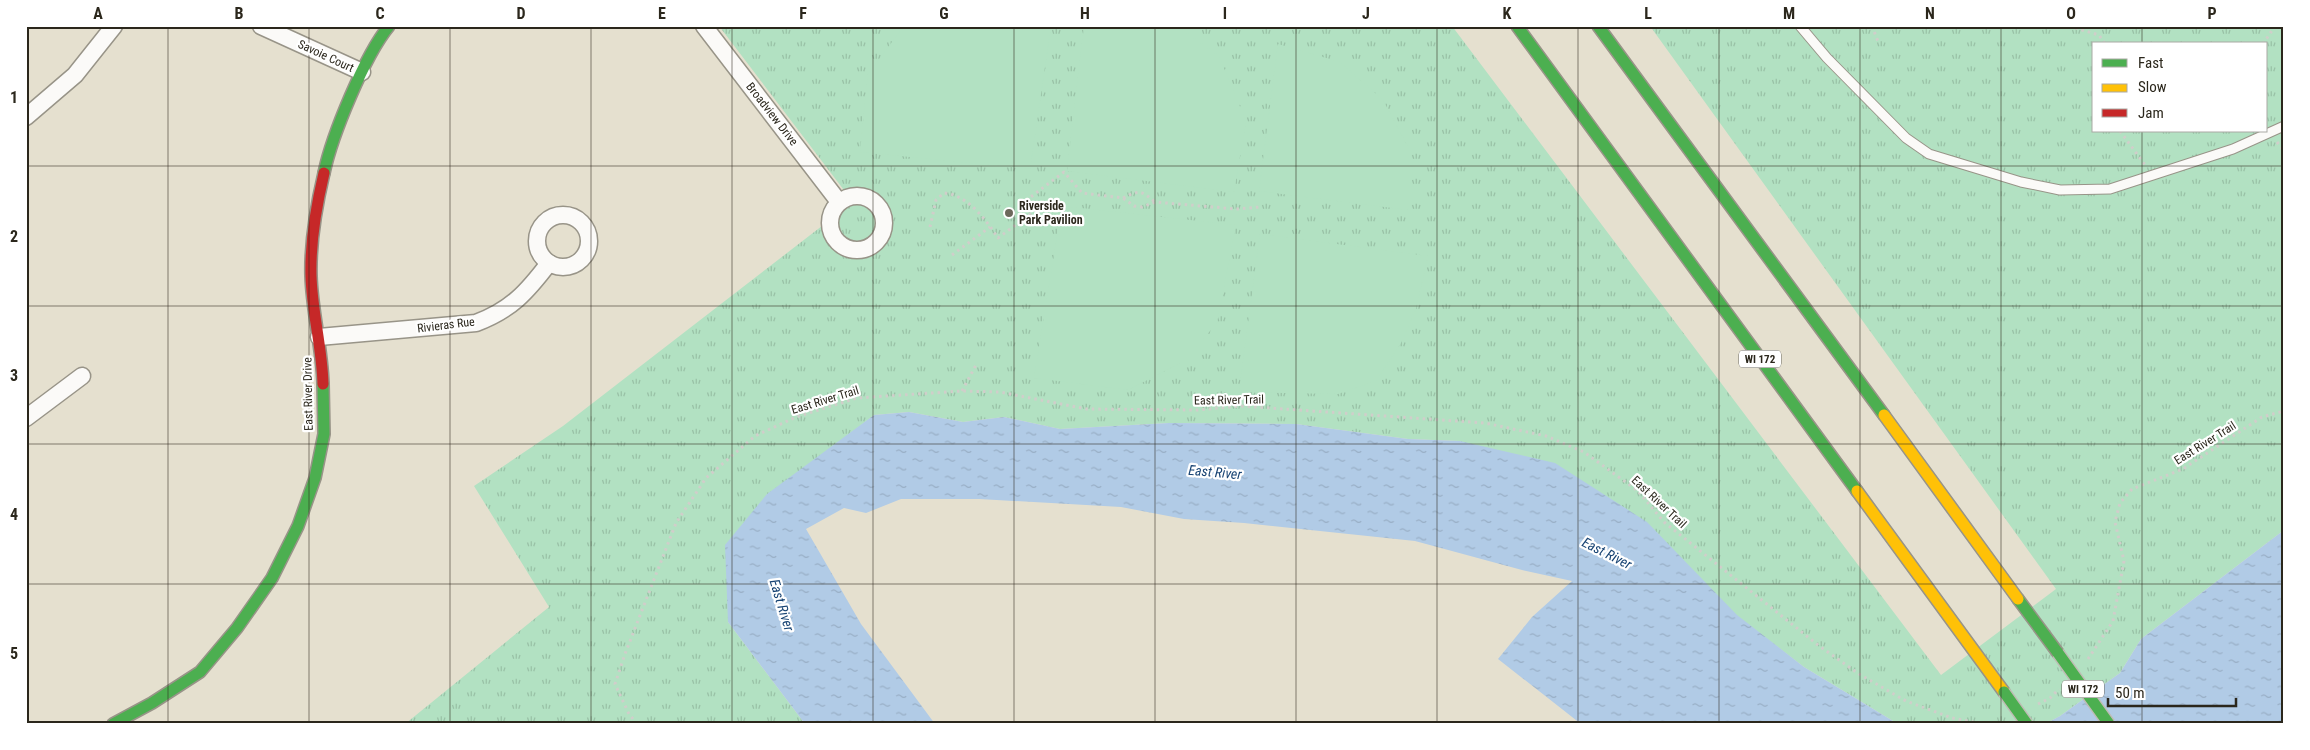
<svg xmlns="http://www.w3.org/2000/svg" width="2310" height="750" font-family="'Roboto Condensed',sans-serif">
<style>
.park{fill:url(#park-tufts);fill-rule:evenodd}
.garden{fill:#b2e1c2}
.water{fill:url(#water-ripples)}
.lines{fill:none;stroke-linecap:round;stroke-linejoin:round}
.lane-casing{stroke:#989488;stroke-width:11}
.street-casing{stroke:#989488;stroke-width:19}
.fast-casing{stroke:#989488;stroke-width:14}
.slow-casing{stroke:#989488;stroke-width:14}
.jam-casing{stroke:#989488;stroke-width:14}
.path{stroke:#d0ceca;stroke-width:3;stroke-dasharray:2.5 4;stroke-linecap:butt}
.lane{stroke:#fbfaf8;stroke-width:9}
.street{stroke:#fbfaf8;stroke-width:16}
.fast{stroke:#4caf50;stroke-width:11}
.slow{stroke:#ffc107;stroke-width:11}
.jam{stroke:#c62828;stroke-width:11}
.fast-bridge-casing{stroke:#bfbcb4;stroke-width:14;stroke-linecap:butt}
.fast-bridge{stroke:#4caf50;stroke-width:11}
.grid{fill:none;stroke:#2b271c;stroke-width:1;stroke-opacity:0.55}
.poi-dot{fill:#6c685b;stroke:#fff;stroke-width:2}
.labels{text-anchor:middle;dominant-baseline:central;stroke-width:4.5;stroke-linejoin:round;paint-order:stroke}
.shield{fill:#fff;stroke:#6b6860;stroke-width:1}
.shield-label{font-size:11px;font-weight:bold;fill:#2b271c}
.street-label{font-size:12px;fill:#2b271c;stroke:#fff}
.poi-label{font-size:12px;font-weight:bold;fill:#2b271c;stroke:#fff;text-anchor:start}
.water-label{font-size:14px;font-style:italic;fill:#174373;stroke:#fff}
.neatline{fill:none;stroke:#2b271c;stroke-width:2}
.grid-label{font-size:16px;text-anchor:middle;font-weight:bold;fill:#2b271c}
</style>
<defs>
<pattern id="park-tufts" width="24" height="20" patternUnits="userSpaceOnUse" patternTransform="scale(1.25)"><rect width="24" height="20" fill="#b2e1c2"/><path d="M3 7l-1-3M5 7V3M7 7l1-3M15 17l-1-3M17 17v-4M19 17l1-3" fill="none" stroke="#99c1a6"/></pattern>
<pattern id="water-ripples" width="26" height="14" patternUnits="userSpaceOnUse" patternTransform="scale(1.25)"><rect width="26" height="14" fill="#b1cbe6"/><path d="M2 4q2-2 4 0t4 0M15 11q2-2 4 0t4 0" fill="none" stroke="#98aec5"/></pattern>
</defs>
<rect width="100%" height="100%" fill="#e5e0cf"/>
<path class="park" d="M 719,26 L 1452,26 L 1941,675 L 2056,589 L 1650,26 L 2284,26 L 2284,530 L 2141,639 L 2120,673 L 2060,716 L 2045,724 L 1898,724 L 1804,667 L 1737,616 L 1460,441 L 1408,439 L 1296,424 L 1169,423 L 1060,429 L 1004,417 L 963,422 L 909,412 L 874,415 L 833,447 L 728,622 L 805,724 L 405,724 L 549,607 L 474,486 L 563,426 L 853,202 ZM 2094,44 L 2266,44 L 2266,131 L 2094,131 Z"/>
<g class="garden">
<path d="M 904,26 L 1051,26 L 1030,169 L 860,152 L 868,74 Z"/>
<path d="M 1084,26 L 1177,26 L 1219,56 L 1246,121 L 1234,192 L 1067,171 Z"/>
<path d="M 1278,44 L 1340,62 L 1383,100 L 1408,147 L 1408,210 L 1259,191 Z"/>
<path d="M 1062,206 L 1236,225 L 1217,323 L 1184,361 L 1128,390 L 1034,378 Z"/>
<path d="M 1260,234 L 1428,256 L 1416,309 L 1401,343 L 1376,381 L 1338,394 L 1239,392 Z"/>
</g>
<g class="water">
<path d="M 909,412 L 963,422 L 1004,417 L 1060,429 L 1169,423 L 1296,424 L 1408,439 L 1460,441 L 1555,463 L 1647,522 L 1737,615 L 1804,667 L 1898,724 L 1581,724 L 1498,659 L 1532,617 L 1572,581 L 1522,570 L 1415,541 L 1244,523 L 1184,519 L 1121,507 L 979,499 L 901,499 L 866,513 L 844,508 L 806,529 L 861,624 L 935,724 L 805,724 L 728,622 L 725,545 L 767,494 L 874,415 Z"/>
<path d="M 2284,530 L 2284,724 L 2045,724 L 2060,716 L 2120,673 L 2141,639 Z"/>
</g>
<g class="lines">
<g class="lane-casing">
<path id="lane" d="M 1800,26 L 1827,58 L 1906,138 L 1929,154 L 2021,182 L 2060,190 L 2110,189 L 2233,149 L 2284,126"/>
</g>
<g class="street-casing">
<g id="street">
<path d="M 261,26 L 362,72"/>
<path d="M 704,26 L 839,202"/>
<path d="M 26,117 L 75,75 L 114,26"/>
<circle cx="857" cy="223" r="27"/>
<circle cx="563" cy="241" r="26"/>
<path d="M 319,337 L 476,323 C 511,310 527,292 549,263"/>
<path d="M 26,418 L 82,376"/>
</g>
</g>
<g class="fast-casing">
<g id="fast">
<path d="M 1517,26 L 1857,491"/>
<path d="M 1598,26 L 1884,415"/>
<path d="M 324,173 C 332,135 365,55 389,26"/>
<path d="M 2018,599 L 2058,653"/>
<path d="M 113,724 L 152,703 L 200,672 L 237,628 L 272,578 L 298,526 L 315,478 L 324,434 L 323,384"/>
</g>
</g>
<g class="slow-casing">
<g id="slow">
<path d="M 1884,415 L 2018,599"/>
<path d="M 1857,491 L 2004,692"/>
</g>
</g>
<g class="jam-casing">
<path id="jam" d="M 323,384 C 322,347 312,312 311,276 C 310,241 316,207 324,173"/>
</g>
<g class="path">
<path d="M 1872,26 L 1879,44"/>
<path d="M 2069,26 L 2099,35 L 2105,44"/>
<path d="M 2263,44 L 2275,26"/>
<path d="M 2120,131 L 2145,165"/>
<path d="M 2277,142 L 2284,151"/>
<path d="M 1123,198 C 1139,190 1141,190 1155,202"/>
<path d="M 930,227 L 936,200 L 944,193 C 968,195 986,220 998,238 L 1036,210 L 1028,199 L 1064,172 L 1082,193 L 1123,198 L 1134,206 L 1142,207 L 1155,202 L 1236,209 L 1260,207"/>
<path d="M 952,255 L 990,227"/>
<path d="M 962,391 L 976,365"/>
<path d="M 2088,659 L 2113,621 L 2124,561 L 2115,522 L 2120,503 L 2132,489 L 2183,469 L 2262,417 L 2284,411"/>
<path d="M 2038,704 L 2050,698 L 2059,689"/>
<path d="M 637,724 L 629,714 L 615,684 L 625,654 L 676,523 L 706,478 L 755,436 L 796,417 L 857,398 L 962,391 L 1000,392 L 1087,409 L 1197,410 L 1241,406 L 1485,423 L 1546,436 L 1584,452 L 1638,491 L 1664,522 L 1818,645 L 1859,674 L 1906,701 L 1952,718 L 1983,724"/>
</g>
<use href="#lane" class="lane"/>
<use href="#street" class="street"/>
<use href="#fast" class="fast"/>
<use href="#slow" class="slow"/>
<use href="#jam" class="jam"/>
<g class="fast-bridge-casing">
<g id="fast-bridge">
<path d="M 2058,653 L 2109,724"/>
<path d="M 2004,692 L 2027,724"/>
</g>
</g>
<use href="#fast-bridge" class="fast-bridge"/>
</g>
<path class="grid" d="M 168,26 L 168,724M 309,26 L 309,724M 450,26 L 450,724M 591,26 L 591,724M 732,26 L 732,724M 873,26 L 873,724M 1014,26 L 1014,724M 1155,26 L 1155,724M 1296,26 L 1296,724M 1437,26 L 1437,724M 1578,26 L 1578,724M 1719,26 L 1719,724M 1860,26 L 1860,724M 2001,26 L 2001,724M 2142,26 L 2142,44M 2142,131 L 2142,724M 26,166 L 2284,166M 26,306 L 2284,306M 26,444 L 2284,444M 26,584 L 2284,584"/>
<circle class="poi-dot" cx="1009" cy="213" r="5"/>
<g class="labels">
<g class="shield">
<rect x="1739" y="350.5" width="42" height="17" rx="4"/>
<rect x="2062" y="680.5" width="42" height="17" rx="4"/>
</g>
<g class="shield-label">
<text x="1760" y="359">WI 172</text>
<text x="2083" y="689">WI 172</text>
</g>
<g class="street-label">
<text transform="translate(326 56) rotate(25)">Savoie Court</text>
<text transform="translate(772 114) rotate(52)">Broadview Drive</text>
<text transform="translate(446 325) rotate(-7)">Rivieras Rue</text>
<text transform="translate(308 394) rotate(-91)">East River Drive</text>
<text transform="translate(825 400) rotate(-17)">East River Trail</text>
<text transform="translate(1229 400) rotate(-1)">East River Trail</text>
<text transform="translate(2205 443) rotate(-32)">East River Trail</text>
<text transform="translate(1659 502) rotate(43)">East River Trail</text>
</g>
<g class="poi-label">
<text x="1019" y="206">Riverside<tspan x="1019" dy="14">Park Pavilion</tspan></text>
</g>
<g class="water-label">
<text transform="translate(1215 472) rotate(5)">East River</text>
<text transform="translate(1607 553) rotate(27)">East River</text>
<text transform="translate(782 605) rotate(73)">East River</text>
</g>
</g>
<rect width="2310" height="750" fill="none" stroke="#ffffff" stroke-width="55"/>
<rect x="2092" y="42" width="175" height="90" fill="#ffffff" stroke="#aaa9a4"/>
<rect x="2102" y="59" width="25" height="8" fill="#4caf50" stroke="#aaa9a4"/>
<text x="2138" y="68" font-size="15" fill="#2b271c">Fast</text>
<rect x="2102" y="84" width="25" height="8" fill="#ffc107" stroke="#aaa9a4"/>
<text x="2138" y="92" font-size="15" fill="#2b271c">Slow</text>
<rect x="2102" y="109" width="25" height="8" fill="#c62828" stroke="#aaa9a4"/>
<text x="2138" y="118" font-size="15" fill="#2b271c">Jam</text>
<path d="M2108 698v8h128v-8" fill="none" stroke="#2b271c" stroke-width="2.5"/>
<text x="2115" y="698" font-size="15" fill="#2b271c" stroke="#ffffff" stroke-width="4" paint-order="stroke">50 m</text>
<rect x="28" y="28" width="2254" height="694" class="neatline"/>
<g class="grid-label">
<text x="98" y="19">A</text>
<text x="239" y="19">B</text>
<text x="380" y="19">C</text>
<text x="521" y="19">D</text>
<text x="662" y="19">E</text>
<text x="803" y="19">F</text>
<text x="944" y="19">G</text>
<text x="1085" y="19">H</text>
<text x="1225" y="19">I</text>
<text x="1366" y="19">J</text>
<text x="1507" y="19">K</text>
<text x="1648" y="19">L</text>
<text x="1789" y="19">M</text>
<text x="1930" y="19">N</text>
<text x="2071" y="19">O</text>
<text x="2212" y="19">P</text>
<text x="14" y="103">1</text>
<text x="14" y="242">2</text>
<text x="14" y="381">3</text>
<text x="14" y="520">4</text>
<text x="14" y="659">5</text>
</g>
</svg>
